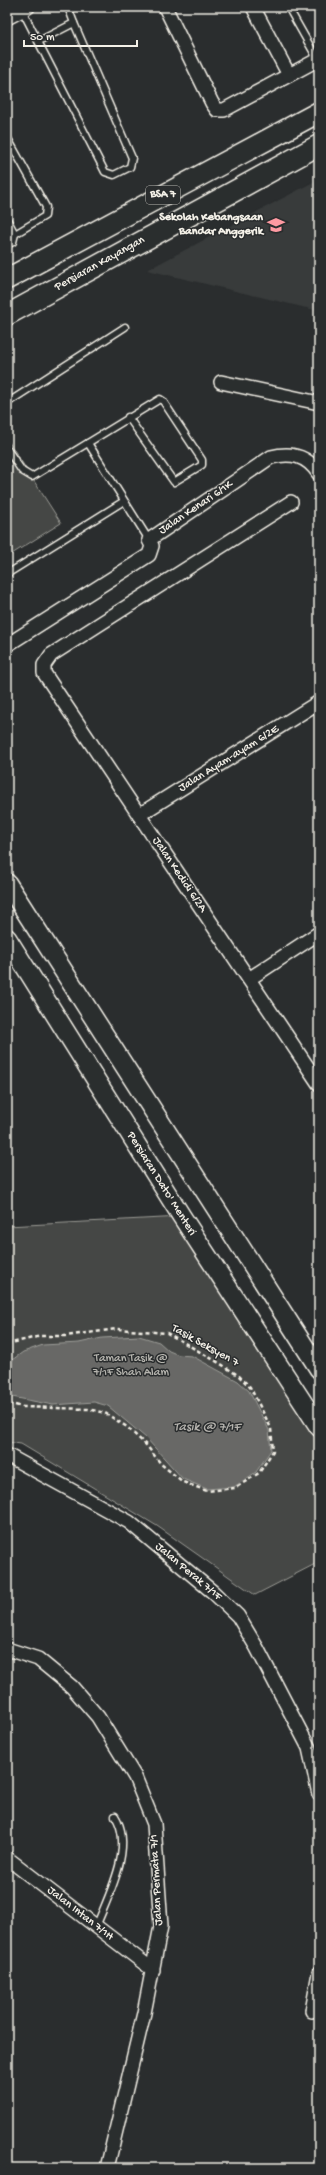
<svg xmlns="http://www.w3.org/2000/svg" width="326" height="2175" font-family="'Gochi Hand',sans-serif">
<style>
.built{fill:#373a3a}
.green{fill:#444645;stroke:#9c9c96}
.water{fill:#676866;stroke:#9f9f9a}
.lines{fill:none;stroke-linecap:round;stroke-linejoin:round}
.service-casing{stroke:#f4f1e8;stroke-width:9}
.minor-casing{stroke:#f4f1e8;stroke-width:16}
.secondary-casing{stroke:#f4f1e8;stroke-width:21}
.primary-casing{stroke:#f4f1e8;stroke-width:23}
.path{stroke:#f4f1e8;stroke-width:2.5;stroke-dasharray:4 3;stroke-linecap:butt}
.service{stroke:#2a2d2e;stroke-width:6}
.minor{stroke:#2a2d2e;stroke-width:13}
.secondary{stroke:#2a2d2e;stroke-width:18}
.primary{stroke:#2a2d2e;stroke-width:20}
.labels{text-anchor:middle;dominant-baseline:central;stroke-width:3;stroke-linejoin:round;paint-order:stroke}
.shield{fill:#2a2d2e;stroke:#b7b6b0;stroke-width:1}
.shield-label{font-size:11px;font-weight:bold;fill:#f4f1e8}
.poi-label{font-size:12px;font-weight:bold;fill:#f4f1e8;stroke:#2a2d2e;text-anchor:end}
.street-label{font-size:12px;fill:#f4f1e8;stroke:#2a2d2e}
.park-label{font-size:12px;fill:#b6b5af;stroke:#2a2d2e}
.water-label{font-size:13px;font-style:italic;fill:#b5b3ae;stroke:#2a2d2e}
</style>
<rect width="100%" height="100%" fill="#2a2d2e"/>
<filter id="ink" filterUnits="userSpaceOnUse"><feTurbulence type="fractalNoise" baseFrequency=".025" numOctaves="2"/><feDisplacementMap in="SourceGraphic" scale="8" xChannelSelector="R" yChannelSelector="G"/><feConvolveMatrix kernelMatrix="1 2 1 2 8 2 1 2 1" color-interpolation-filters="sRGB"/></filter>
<g filter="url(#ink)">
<path class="built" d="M 319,179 L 319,311 L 147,270 Z"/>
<g class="green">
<path d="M 7,439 L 61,523 L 7,557 Z"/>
<path d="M 182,1217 L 319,1432 L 319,1562 L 255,1595 L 157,1526 L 21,1444 L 7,1442 L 7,1226 Z"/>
</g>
<path class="water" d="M 139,1336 L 159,1342 L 169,1351 L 179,1355 L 192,1356 L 238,1381 L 249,1391 L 269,1430 L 271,1450 L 256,1472 L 234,1487 L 207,1489 L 183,1479 L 146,1438 L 108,1406 L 94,1402 L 53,1405 L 7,1396 L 7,1360 L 12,1360 L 23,1352 L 43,1345 L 79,1343 L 102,1338 Z"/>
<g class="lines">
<g class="service-casing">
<g id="service">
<path d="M 288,7 L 318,60"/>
<path d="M 22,10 L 105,172 L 114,175 L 130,167 L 132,158 L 74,23"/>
<path d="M 39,41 L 74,23 L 68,7"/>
<path d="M 7,137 L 46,207 L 45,216 L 15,234"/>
<path d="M 7,219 L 15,234 L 13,242 L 7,245"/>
<path d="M 7,403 L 125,327"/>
<path d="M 88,443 L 149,540"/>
<path d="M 7,449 L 22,471 L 32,477 L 160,399 L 163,401 L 202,460 L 202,465 L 174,482 L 128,417"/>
<path d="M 7,574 L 124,501"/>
<path d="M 96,1927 C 108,1896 135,1847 115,1816"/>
</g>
</g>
<g class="minor-casing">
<g id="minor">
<path d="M 165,7 L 212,103 L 217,110 L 224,110 L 319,59"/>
<path d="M 253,7 L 289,75"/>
<path d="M 7,18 L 28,7"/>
<path d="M 221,382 L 319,403"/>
<path d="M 291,502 L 51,655 L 44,665 L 44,673 L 319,1084"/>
<path d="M 7,645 L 149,555 L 152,546 L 149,540 L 271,457 C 291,452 307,455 319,474"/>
<path d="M 139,815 L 319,702"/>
<path d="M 249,979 L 319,933"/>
<path d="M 7,1455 L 129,1522 L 214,1593 L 238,1616 L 257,1648 L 309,1748 L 319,1794"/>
<path d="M 7,1649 L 38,1659 L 72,1687 L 98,1717 L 135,1777 L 154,1824 L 161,1926 L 144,2013 L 107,2168"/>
<path d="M 7,1858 L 153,1970"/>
<path d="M 312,2011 L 319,1973"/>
</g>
</g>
<g class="secondary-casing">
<g id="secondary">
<path d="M 7,883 L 319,1369"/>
<path d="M 7,938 L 182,1217 L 319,1427"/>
</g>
</g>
<g class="primary-casing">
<g id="primary">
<path d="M 7,279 L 319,112"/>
<path d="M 7,315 L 319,145"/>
</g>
</g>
<path class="path" d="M 7,1344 L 41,1336 L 65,1336 L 117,1329 L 167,1333 L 221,1364 L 239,1376 L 250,1387 L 271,1428 L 273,1451 L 259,1473 L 235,1488 L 207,1491 L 183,1482 L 161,1464 L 147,1446 L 127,1427 L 105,1413 L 88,1409 L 23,1407 L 7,1403"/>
<use href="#service" class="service"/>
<use href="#minor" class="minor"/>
<use href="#secondary" class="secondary"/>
<use href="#primary" class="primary"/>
</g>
</g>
<defs>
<g id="school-bare" transform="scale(1.38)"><path d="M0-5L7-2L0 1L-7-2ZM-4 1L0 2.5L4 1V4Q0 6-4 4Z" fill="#ff9aa2" stroke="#2a2d2e" stroke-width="2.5" paint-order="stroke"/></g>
</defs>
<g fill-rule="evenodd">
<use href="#school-bare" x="276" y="225"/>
</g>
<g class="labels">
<rect class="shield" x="146" y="186" width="34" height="18" rx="3"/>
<g class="shield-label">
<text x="163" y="195">BSA 7</text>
</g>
<g class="poi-label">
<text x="263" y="218">Sekolah Kebangsaan<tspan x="263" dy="14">Bandar Anggerik</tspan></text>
</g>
<g class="street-label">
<text transform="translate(100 264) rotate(-29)">Persiaran Kayangan</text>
<text transform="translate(196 508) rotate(-34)">Jalan Kenari 6/1K</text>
<text transform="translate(229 759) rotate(-32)">Jalan Ayam-ayam 6/2E</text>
<text transform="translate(179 875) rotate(56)">Jalan Kedidi 6/2A</text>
<text transform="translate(161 1184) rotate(58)">Persiaran Dato' Menteri</text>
<text transform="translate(205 1346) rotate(29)">Tasik Seksyen 7</text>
<text transform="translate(188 1572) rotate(40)">Jalan Perak 7/1F</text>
<text transform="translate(157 1880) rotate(-93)">Jalan Permata 7/1</text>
<text transform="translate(80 1914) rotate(38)">Jalan Intan 7/1H</text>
</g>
<g class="park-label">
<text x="131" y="1359">Taman Tasik @<tspan x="131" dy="14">7/1F Shah Alam</tspan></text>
</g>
<g class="water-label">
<text x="207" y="1427">Tasik @ 7/1F</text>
</g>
</g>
<rect width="326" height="2175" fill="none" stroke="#2a2d2e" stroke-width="24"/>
<rect x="12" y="12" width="302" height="2151" fill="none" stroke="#f4f1e8" stroke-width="1.5" filter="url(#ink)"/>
<path d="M24 40v6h113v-6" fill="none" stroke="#f4f1e8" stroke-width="2"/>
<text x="30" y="40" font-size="12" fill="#f4f1e8" stroke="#2a2d2e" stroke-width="3" paint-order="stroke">50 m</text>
</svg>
